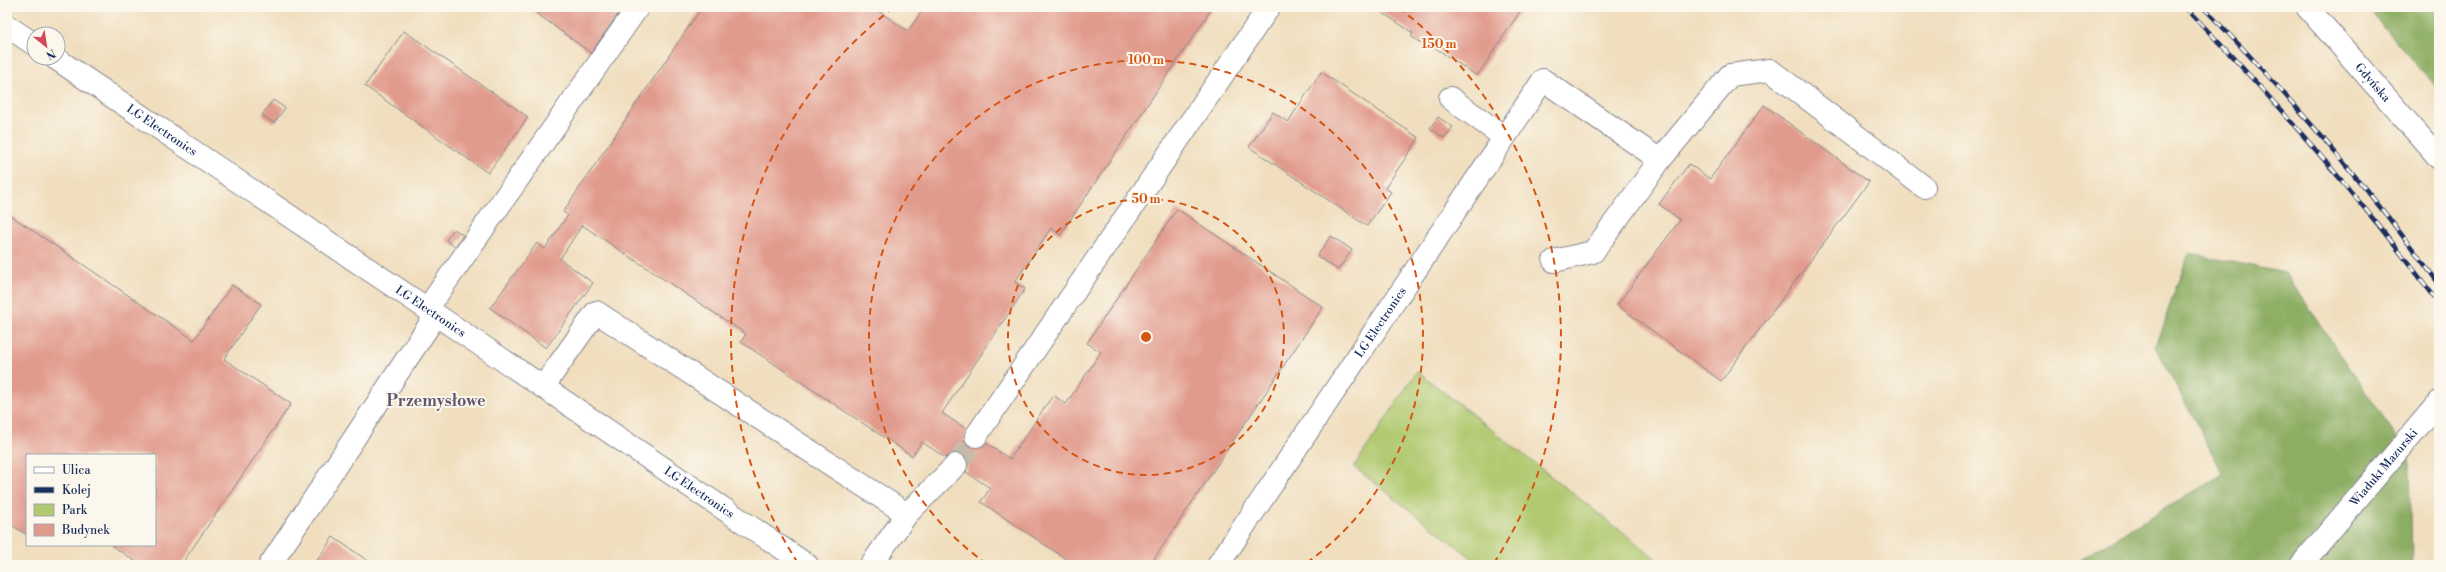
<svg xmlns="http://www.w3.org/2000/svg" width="2446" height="572" font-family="'Libre Bodoni',serif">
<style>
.green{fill:#b1c96f;stroke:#667c66}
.forest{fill:#8cad62;stroke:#546e60}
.building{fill:#e19b8d}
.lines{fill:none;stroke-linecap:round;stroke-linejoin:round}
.minor-tunnel{stroke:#c5bbab;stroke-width:22;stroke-dasharray:22 11;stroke-linecap:butt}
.minor-casing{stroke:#86868e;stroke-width:24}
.major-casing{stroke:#86868e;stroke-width:24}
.minor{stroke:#fff;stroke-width:22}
.major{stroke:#fff;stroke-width:22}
.rail-casing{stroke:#1b2f5e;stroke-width:4.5}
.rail{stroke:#fbf7ec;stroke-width:3;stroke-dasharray:9;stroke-linecap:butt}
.ring{fill:none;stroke:#d45514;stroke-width:2;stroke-dasharray:7 5}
.labels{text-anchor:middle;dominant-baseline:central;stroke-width:4;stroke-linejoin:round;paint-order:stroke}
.street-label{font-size:12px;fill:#1b2f5e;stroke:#fbf7ec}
.district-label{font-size:16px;font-weight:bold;fill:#60556e;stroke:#fbf7ec}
.centre{fill:#d45514;stroke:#fbf7ec;stroke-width:2}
.ring-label{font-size:12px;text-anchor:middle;font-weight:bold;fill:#d45514;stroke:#fbf7ec;stroke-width:4;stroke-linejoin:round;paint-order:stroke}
</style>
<rect width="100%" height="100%" fill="#fbf7ec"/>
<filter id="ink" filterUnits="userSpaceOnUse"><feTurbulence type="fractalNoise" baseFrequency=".025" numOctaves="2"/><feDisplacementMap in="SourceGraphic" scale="8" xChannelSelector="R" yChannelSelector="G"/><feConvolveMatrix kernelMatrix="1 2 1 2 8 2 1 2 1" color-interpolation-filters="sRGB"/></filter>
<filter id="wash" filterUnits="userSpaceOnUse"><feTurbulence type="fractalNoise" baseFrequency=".012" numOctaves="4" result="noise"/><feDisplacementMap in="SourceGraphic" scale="16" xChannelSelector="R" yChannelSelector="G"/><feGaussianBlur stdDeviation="0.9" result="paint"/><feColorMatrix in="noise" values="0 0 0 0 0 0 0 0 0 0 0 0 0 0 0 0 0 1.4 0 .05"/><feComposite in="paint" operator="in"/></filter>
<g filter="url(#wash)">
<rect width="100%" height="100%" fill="#f0debe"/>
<path class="green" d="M 1417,371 L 1664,565 L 1481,565 L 1354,467 Z"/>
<g class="forest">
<path d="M 2366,7 L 2439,7 L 2439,90 Z"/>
<path d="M 2189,253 L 2285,273 L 2410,456 L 2412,565 L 2070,565 L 2223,474 L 2155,346 Z"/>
</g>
<g id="blocks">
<g class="building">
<path d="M 528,7 L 623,7 L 591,53 Z"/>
<path d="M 702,7 L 872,7 L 908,31 L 925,7 L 1213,7 L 1060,235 L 1051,228 L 1015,282 L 1025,289 L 942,413 L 966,429 L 965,441 L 969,446 L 981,447 L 986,443 L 1010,459 L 1053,395 L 1066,404 L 1101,352 L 1087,343 L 1177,209 L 1323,307 L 1150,565 L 1075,565 L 981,502 L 990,488 L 966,472 L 968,462 L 965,456 L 953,453 L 946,458 L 922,442 L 912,456 L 741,342 L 746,334 L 582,225 L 560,259 L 593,283 L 546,348 L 490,308 L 537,243 L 545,249 L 568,215 L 563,212 Z"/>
<path d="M 1374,7 L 1523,7 L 1477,76 L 1428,43 L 1425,46 L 1411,36 L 1413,33 Z"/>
<path d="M 404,31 L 528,117 L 488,173 L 365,86 Z"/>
<path d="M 1321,72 L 1419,138 L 1385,188 L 1391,192 L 1367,226 L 1249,147 L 1273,112 L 1288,122 Z"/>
<path d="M 273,100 L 285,108 L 274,123 L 262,115 Z"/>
<path d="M 1764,105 L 1869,182 L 1721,381 L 1617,305 L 1680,220 L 1659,204 L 1689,164 L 1710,179 Z"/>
<path d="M 1438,117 L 1453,127 L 1444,138 L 1430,128 Z"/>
<path d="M 7,213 L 194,340 L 232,285 L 261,304 L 224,359 L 291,404 L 181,565 L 141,565 L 111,545 L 155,545 L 155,455 L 27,455 L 27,535 L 7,522 Z"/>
<path d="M 454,229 L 463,235 L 455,247 L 446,240 Z"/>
<path d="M 1331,236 L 1352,250 L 1338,270 L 1317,256 Z"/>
<path d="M 333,537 L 374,565 L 314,565 Z"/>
</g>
</g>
</g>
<g filter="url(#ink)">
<use href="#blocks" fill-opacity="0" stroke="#86868e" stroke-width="1"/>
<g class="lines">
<path class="minor-tunnel" d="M 956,465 L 976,436"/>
<g class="minor-casing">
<g id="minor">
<path d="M 7,26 L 34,44"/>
<path id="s1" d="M 55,58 L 807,565"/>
<path d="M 1450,98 L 1504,137"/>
<path d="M 1554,261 L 1593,252 L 1660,160 L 1730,75 L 1770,70 L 1924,187"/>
<path d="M 427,309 L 638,7"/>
<path d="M 543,387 L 596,312 L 907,514"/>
<path d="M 976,436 L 1269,7"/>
<path d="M 270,565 L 436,315"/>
<path d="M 871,565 L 907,514 L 956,465"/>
<path id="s2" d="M 1218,565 L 1543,80 L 1660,160"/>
<path id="s3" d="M 2301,565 L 2439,402"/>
</g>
</g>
<g class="major-casing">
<g id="major">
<path id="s4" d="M 2307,7 L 2439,158"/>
</g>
</g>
<use href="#minor" class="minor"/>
<use href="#major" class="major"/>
<g class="rail-casing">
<g id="rail">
<path d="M 2185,7 C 2276,101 2361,199 2439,303"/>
<path d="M 2203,7 C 2288,94 2367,186 2439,284"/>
</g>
</g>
<use href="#rail" class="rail"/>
</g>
</g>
<g class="ring">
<circle cx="1146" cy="337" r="138"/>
<path d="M987 564A277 277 0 1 1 1305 564"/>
<path d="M798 563A415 415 0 0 1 893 8M1399 8A415 415 0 0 1 1494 563"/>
</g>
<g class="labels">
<g class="street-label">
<text stroke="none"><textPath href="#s4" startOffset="100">Gdyńska</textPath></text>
<text stroke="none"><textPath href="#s1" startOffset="129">LG Electronics</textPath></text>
<text stroke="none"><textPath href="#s1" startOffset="453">LG Electronics</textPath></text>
<text stroke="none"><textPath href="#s2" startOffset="292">LG Electronics</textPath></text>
<text stroke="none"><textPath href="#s3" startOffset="128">Wiadukt Mazurski</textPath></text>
<text stroke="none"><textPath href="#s1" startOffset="777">LG Electronics</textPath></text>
</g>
<g class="district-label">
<text x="436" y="401">Przemysłowe</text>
</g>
</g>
<circle cx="1146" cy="337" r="6" class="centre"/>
<g class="ring-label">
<text x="1439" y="48">150 m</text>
<text x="1146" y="64">100 m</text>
<text x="1146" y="203">50 m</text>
</g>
<rect width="2446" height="572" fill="none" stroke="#fbf7ec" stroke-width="24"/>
<rect x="26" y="454" width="130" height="92" fill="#fbf7ec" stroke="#a1a7b3"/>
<rect x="34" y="467" width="20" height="6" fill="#ffffff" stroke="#a1a7b3"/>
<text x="62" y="474" font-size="12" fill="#1b2f5e">Ulica</text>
<rect x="34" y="487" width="20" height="6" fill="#1b2f5e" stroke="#a1a7b3"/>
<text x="62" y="494" font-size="12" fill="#1b2f5e">Kolej</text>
<rect x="34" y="504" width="20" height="12" fill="#b1c96f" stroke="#a1a7b3"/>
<text x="62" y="514" font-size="12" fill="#1b2f5e">Park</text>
<rect x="34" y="524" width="20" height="12" fill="#e19b8d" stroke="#a1a7b3"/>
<text x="62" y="534" font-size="12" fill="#1b2f5e">Budynek</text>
<g transform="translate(46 46) rotate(150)"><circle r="19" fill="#fbf7ec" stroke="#a1a7b3"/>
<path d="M0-3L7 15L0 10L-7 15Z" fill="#d1495b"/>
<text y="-6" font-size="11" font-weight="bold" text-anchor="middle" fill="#1b2f5e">N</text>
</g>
</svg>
